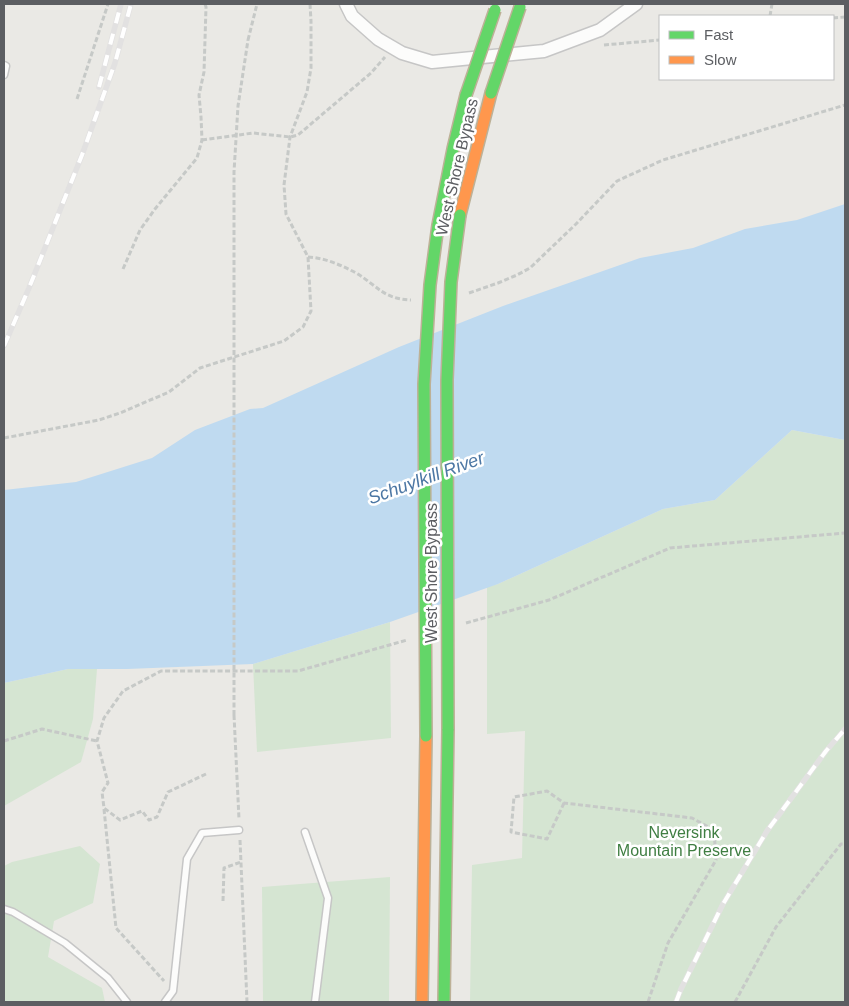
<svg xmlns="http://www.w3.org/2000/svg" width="849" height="1006" font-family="Arial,sans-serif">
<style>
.green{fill:#d5e5d2}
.water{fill:#bfdaf0}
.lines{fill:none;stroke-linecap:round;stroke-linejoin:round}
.lane-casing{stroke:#c6c6c6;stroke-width:9}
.street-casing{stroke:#c6c6c6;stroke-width:15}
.fast-casing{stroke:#bdb197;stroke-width:14}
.slow-casing{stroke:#bdb197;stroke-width:14}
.path{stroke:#c6c9c7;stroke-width:3;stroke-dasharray:5 2.5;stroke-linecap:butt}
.lane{stroke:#fcfcfb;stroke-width:6}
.street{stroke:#fcfcfb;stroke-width:12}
.fast{stroke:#63d668;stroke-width:11}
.slow{stroke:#ff974d;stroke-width:11}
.rail-casing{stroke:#e2e1e1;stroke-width:5.5}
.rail{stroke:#fff;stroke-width:4;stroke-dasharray:11;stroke-linecap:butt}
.fast-bridge-casing{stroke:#bdb197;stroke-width:14;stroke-linecap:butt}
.path-bridge{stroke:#c6c9c7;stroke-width:3;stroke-dasharray:5 2.5;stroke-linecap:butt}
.fast-bridge{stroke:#63d668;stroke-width:11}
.labels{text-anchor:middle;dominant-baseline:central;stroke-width:5;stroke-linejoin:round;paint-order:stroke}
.street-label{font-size:16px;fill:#5c5e62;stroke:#fff}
.park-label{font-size:16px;fill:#3f7e42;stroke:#fff}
.water-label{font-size:18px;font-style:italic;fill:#4c77a4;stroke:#fff}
</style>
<rect width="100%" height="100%" fill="#eae9e5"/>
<g class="green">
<path d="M 792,430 L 845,440 L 845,1002 L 470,1002 L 472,865 L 522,858 L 525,731 L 487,734 L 487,587 L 498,584 L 663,509 L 715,500 Z"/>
<path d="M 390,622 L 391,738 L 257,752 L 253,664 Z"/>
<path d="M 68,669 L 97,669 L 93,719 L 81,762 L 4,806 L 4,683 Z"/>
<path d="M 80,846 L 100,864 L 93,903 L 54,921 L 48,957 L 102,988 L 105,1002 L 4,1002 L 4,866 L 12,862 Z"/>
<path d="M 390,877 L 389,1002 L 263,1002 L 262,887 Z"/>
</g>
<path class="water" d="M 845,204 L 845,440 L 792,430 L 715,500 L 663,509 L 498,584 L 390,622 L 253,664 L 127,669 L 68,669 L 4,683 L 4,490 L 76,482 L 152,458 L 195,430 L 250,409 L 263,408 L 399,347 L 503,306 L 640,258 L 693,248 L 745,229 L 797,220 Z"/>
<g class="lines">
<g class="lane-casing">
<g id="lane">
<path d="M 4,65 L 6,66 L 4,75"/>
<path d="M 305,832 L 328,898 L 315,1002"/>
<path d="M 4,909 L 13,912 L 65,943 L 108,978 L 127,1002"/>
<path d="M 165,1002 L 173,991 L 187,859 L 202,833 L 239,830"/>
</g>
</g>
<g class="street-casing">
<path id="street" d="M 346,4 L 352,16 L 378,39 L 402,53 L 432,62 L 544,51 L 600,30 L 636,4"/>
</g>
<g class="fast-casing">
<g id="fast">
<path d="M 438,225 L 453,149 L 466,95"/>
<path d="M 444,1002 L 448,729"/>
</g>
</g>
<g class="slow-casing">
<g id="slow">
<path d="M 460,215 L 491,93"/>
<path d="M 422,1002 L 426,736"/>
</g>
</g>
<g class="path">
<path d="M 770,16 L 772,4"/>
<path d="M 833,18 L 845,17"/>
<path d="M 248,40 L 257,4"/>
<path d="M 604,45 L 660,40"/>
<path d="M 77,99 L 108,4"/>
<path d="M 202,140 L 253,133 L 290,137 L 298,135 L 371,73 L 385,57"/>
<path d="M 308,257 C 325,258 341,265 356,273 C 378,286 383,299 411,300"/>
<path d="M 123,269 L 140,230 L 155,209 L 197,158 L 202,140 L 201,117 L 199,95 L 204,72 L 206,7 L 205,4"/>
<path d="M 469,293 L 498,283 L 517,275 L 530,268 L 576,224 L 617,181 L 663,160 L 845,105"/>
<path d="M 4,438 L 99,420 L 120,413 L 169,392 L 200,368 L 284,341 L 303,327 L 311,311 L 308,257 L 286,214 L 284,185 L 290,137 L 307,92 L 311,68 L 311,21 L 310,4"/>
<path d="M 466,623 L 549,600 L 670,548 L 845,533"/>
<path d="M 234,715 L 239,819"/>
<path d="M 4,741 L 42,729 L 97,741"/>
<path d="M 206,774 L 168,792 L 157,817 L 149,820 L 142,811 L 120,820 L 104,808 L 102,792 L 108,783 L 97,741 L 104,718 L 123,691 L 161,671 L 298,671 L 407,640"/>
<path d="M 564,803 L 547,839 L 511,832 L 514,797 L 547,791 L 564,803 L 692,818 L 714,830 L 716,860 L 668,943 L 648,1002"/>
<path d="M 104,809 L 116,928 L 164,981"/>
<path d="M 240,840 L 247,1002"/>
<path d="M 223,901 L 224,868 L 241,862"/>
<path d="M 735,1002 L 776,927 L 841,844 L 845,844"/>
</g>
<use href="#lane" class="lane"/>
<use href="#street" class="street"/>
<use href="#fast" class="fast"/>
<use href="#slow" class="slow"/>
<g class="rail-casing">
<g id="rail">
<path d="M 99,87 L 121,4"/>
<path d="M 4,346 L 29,288 L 82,155 L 115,63 L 131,4"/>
<path d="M 676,1002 L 681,989 L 723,904 L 767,831 L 826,751 L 845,729"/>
</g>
</g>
<use href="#rail" class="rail"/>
<g class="fast-bridge-casing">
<g id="fast-bridge">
<path d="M 491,93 L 520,7"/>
<path d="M 466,95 L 495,10"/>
<path d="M 448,729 L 447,380 L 451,282 L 460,215"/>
<path d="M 426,736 L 424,384 L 430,285 L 438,225"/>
</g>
</g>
<path class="path-bridge" d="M 234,715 L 234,172 L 238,106 L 248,40"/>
<use href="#fast-bridge" class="fast-bridge"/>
</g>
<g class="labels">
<g class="street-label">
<text transform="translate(457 167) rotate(-77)">West Shore Bypass</text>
<text transform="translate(431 573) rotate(-90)">West Shore Bypass</text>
</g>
<g class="park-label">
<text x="684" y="832">Neversink<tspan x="684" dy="18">Mountain Preserve</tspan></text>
</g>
<g class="water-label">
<text transform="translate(426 478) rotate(-20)">Schuylkill River</text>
</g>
</g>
<rect width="849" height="1006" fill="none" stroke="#5c5e62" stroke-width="10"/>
<rect x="659" y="15" width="175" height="65" fill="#ffffff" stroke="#bebfc0"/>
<rect x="669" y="31" width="25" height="8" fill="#63d668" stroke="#bebfc0"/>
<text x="704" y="40" font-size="15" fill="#5c5e62">Fast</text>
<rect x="669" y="56" width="25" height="8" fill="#ff974d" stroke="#bebfc0"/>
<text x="704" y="65" font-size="15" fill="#5c5e62">Slow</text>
</svg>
